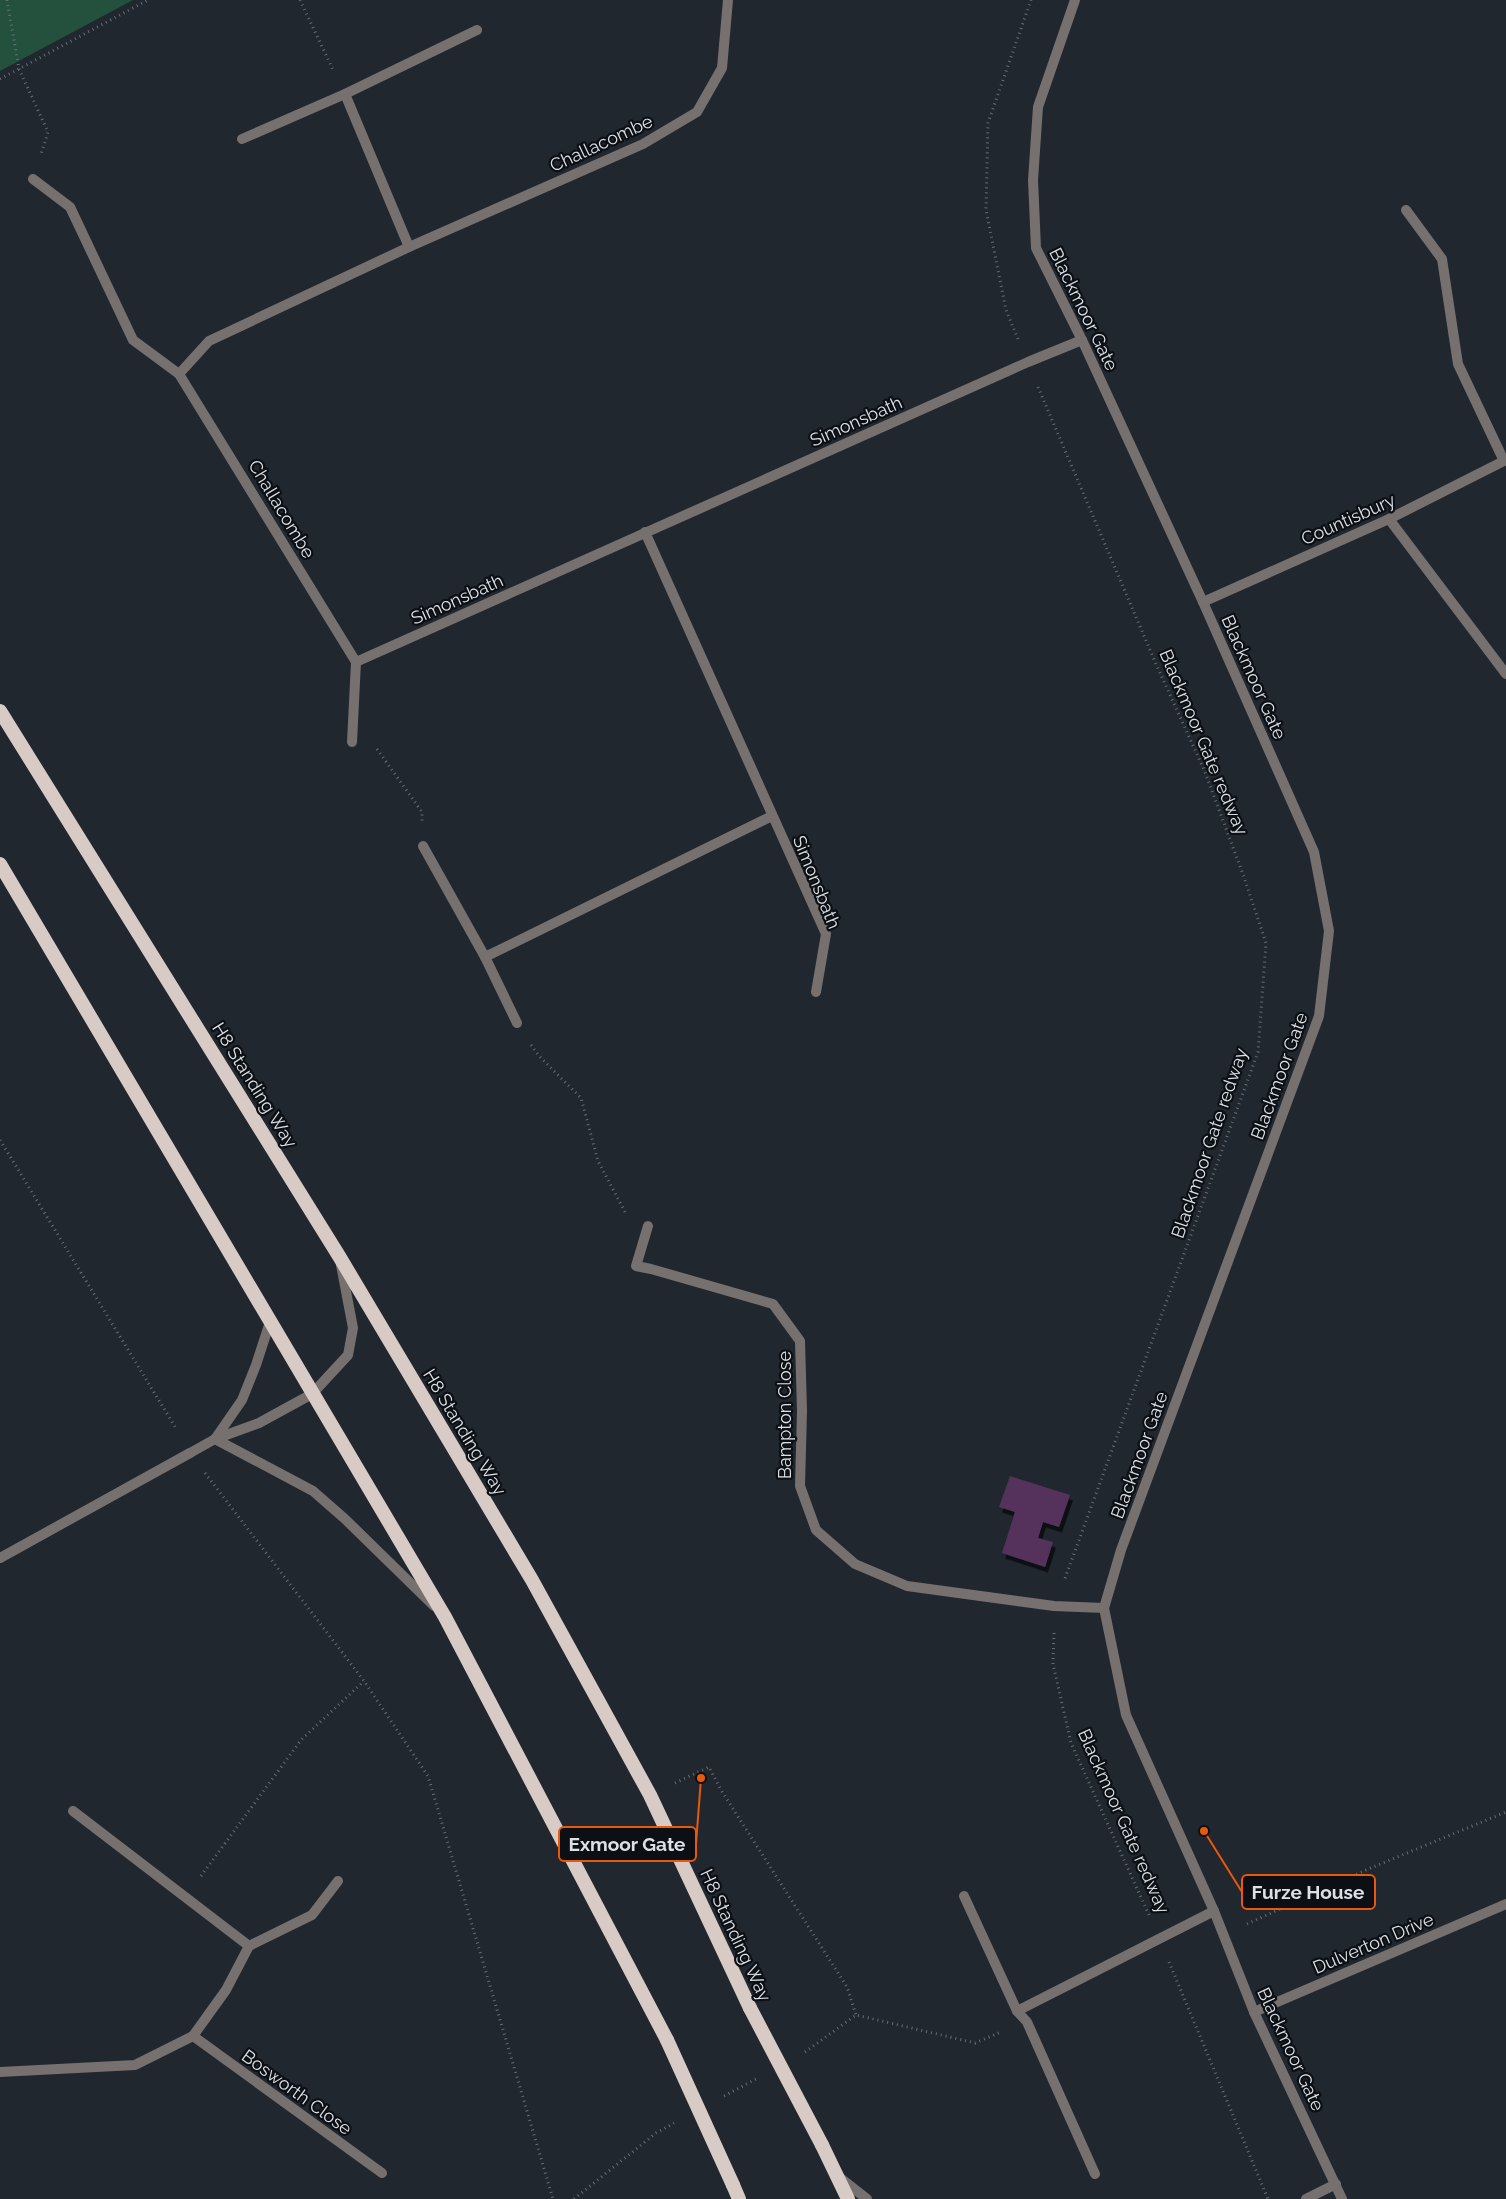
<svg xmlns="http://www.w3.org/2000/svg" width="1506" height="2199" font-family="Raleway,sans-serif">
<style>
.green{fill:#23513e}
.building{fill:#54325c;filter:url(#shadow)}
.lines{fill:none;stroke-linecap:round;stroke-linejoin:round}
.path{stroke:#676d74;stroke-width:3;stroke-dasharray:1 4;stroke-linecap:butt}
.service{stroke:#76706e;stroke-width:10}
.minor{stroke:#76706e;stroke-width:10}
.tertiary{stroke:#76706e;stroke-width:10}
.trunk{stroke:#d8cac4;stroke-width:14}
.trunk-bridge{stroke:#d8cac4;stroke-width:14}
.labels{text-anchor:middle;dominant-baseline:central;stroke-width:4.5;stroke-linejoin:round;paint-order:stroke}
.street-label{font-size:18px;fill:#dce1e7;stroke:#0c0f13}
.leader{fill:none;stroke:#e8590c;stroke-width:2}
.callout-dot{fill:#e8590c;stroke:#0c0f13;stroke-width:2}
.callout{fill:#0c0f13;stroke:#e8590c;stroke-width:2}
.callout-label{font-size:19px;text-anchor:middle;font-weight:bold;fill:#dce1e7}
</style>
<defs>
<filter id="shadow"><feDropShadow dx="3" dy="5.5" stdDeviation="0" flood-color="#0009"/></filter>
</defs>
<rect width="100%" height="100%" fill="#20272f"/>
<path class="green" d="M 0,0 L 133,0 L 0,71 Z"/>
<path class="building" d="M 1010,1476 L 1070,1495 L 1059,1527 L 1043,1522 L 1038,1538 L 1053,1542 L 1045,1567 L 1002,1553 L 1015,1512 L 999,1507 Z"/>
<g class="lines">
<g class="path">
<path d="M 7,0 L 19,69 L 48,132 L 41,154"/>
<path d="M 300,0 L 334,72"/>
<path d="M 0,79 L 148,0"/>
<path d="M 1018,339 L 1006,310 L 986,210 L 988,123 L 1031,0"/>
<path d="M 1038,387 L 1156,664 L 1205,772 L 1244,877 L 1266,943 L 1258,1052 L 1064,1581"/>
<path d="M 377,749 L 422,812 L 422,821"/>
<path d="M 531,1045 L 539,1056 L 581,1098 L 598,1161 L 625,1212"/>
<path d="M 0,1140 L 177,1430"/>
<path d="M 205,1473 L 364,1681 L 428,1776 L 553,2199"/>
<path d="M 1054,1633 L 1053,1664 L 1071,1743 L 1149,1915"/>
<path d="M 675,1783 L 709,1767 L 721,1790 L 847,1987 L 856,2015"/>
<path d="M 201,1876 L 301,1740 L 364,1681"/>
<path d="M 1247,1924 L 1366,1870 L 1506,1812"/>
<path d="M 1169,1962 L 1268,2199"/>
<path d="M 805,2052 L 856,2015 L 975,2043 L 1001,2032"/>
<path d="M 724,2096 L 756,2079"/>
<path d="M 574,2199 L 656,2133 L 674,2123"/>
</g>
<g class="service">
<path d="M 1389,519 L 1506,674"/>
<path d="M 249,1946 L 312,1915 L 338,1881"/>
</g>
<g class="minor">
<path d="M 1075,0 L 1038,107 L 1033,180 L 1036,248 L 1082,340 L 1203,602 L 1314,852 L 1329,931 L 1319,1016 L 1121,1550 L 1104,1608 L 1126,1715 L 1214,1911 L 1254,2012 L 1342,2199"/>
<path d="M 345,94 L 409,247"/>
<path d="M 242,139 L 345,94 L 477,30"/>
<path d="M 33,179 L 70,207 L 133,340 L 179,374 L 356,662"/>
<path d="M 1406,210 L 1442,259 L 1458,364 L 1504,461"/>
<path d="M 179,374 L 209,341 L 409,247 L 643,144 L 697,112 L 722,68 L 728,0"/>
<path d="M 645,532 L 826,934 L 816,992"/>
<path d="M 1203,602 L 1389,519 L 1506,460"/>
<path d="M 352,742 L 356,662 L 1028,362 L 1082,340"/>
<path d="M 423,846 L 485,957 L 517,1023"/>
<path d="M 485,957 L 772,816"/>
<path d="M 648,1226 L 636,1266 L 651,1269 L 773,1304 L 800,1341 L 802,1411 L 800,1486 L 816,1530 L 855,1564 L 907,1586 L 1054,1606 L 1104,1608"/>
<path d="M 215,1439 L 313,1491 L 345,1519 L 434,1606"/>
<path d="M 215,1439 L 259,1423 L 312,1394 L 348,1355 L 353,1328 L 341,1265"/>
<path d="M 215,1439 L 242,1400 L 256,1365 L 270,1322"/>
<path d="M 0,1558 L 190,1453"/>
<path d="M 964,1896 L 1017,2011 L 1027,2022 L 1095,2174"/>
<path d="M 1017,2011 L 1214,1911"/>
<path d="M 1254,2012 L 1506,1904"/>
<path d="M 193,2036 L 382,2173"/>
<path d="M 0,2072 L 135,2065 L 193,2036 L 226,1990 L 249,1946 L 73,1811"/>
<path d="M 839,2177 L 867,2199"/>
<path d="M 1306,2199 L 1336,2184"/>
</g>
<path class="tertiary" d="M 190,1453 L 215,1439"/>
<g class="trunk">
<path d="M 0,711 L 339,1256 L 532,1580 L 650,1795 L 750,2008"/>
<path d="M 0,864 L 445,1617 L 667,2040"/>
<path d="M 822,2145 L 848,2199"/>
<path d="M 733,2185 L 739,2199"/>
</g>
<g class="trunk-bridge">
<path d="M 750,2008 L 822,2145"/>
<path d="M 667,2040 L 733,2185"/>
</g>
</g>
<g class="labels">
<g class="street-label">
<text transform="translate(601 143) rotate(-25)">Challacombe</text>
<text transform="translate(1084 309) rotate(64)">Blackmoor Gate</text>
<text transform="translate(856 421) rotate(-24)">Simonsbath</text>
<text transform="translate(282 509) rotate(59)">Challacombe</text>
<text transform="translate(1348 519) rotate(-24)">Countisbury</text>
<text transform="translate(457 599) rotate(-24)">Simonsbath</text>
<text transform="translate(1254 677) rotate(66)">Blackmoor Gate</text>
<text transform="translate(1204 742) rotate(67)">Blackmoor Gate redway</text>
<text transform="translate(817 882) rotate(68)">Simonsbath</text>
<text transform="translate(1279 1076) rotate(-70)">Blackmoor Gate</text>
<text transform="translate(255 1085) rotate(58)">H8 Standing Way</text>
<text transform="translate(1209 1143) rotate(-71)">Blackmoor Gate redway</text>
<text transform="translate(784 1415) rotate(-90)">Bampton Close</text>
<text transform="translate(465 1432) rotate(59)">H8 Standing Way</text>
<text transform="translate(1139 1455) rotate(-70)">Blackmoor Gate</text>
<text transform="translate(1124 1821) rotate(66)">Blackmoor Gate redway</text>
<text transform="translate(736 1935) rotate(65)">H8 Standing Way</text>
<text transform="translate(1373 1943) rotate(-23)">Dulverton Drive</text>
<text transform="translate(1291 2049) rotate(65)">Blackmoor Gate</text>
<text transform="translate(297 2092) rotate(36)">Bosworth Close</text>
</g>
</g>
<path class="leader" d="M701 1778L696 1844M1204 1831L1242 1892"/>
<g class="callout-dot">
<circle cx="701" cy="1778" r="5"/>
<circle cx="1204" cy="1831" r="5"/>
</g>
<g class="callout">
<rect x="559" y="1827" width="137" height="34" rx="5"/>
<rect x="1242" y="1875" width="133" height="34" rx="5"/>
</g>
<g class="callout-label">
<text x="627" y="1851">Exmoor Gate</text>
<text x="1308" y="1899">Furze House</text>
</g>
</svg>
